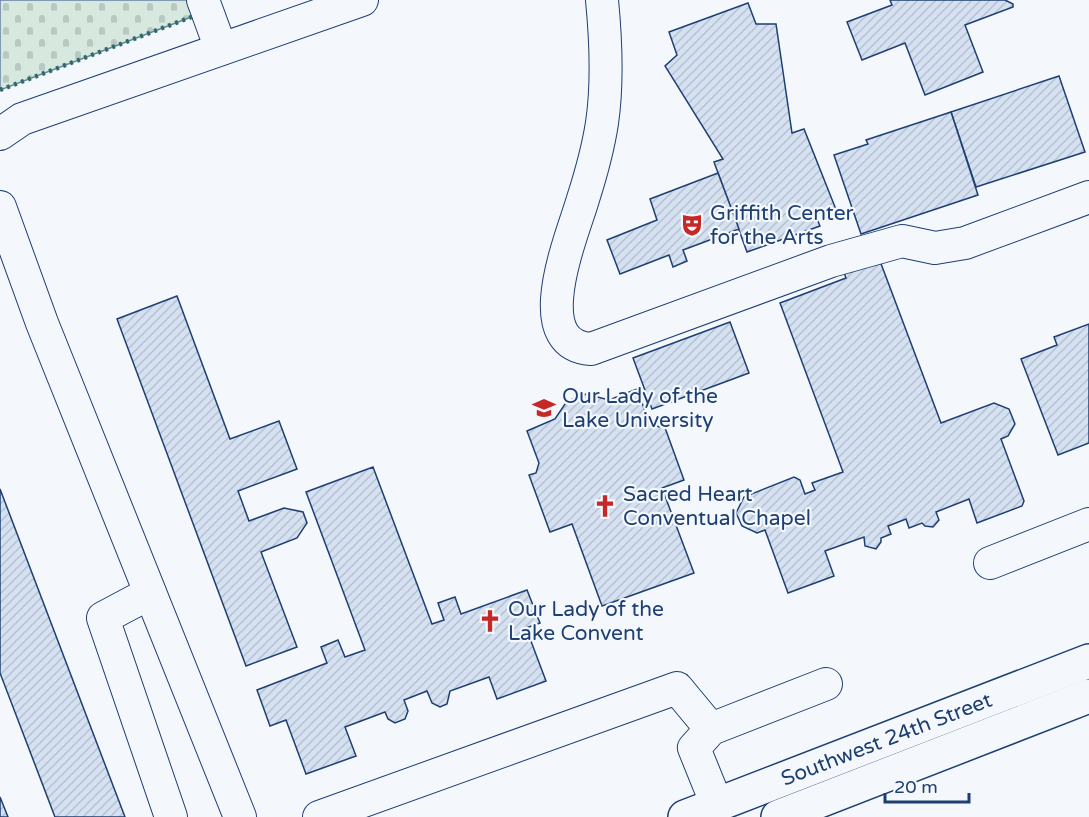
<svg xmlns="http://www.w3.org/2000/svg" width="1089" height="817" font-family="'Varela Round',sans-serif">
<style>
.cemetery{fill:url(#cemetery-stones);stroke:#687fa3;stroke-width:1.5}
.building{fill:url(#building-hatch);stroke:#1d3f73;stroke-width:1.5}
.lines{fill:none;stroke-linecap:round;stroke-linejoin:round}
.minor-casing{stroke:#1d3f73;stroke-width:34}
.major-casing{stroke:#1d3f73;stroke-width:36}
.minor{stroke:#f4f7fb;stroke-width:32}
.major{stroke:#f4f7fb;stroke-width:33}
.hedge{stroke:#2c6c60;stroke-width:4.5;stroke-dasharray:3 4.5;stroke-linecap:butt}
.labels{text-anchor:middle;dominant-baseline:central;stroke-width:4.5;stroke-linejoin:round;paint-order:stroke}
.poi-label{font-size:21px;fill:#1d3f73;stroke:#f4f7fb;text-anchor:start}
.street-label{font-size:21px;fill:#1d3f73;stroke:#f4f7fb}
</style>
<defs>
<pattern id="cemetery-stones" width="16" height="16" patternUnits="userSpaceOnUse" patternTransform="scale(1.5)"><rect width="16" height="16" fill="#d7e8df"/><path d="M2 7V4a2 2 0 0 1 4 0v3zM10 15v-3a2 2 0 0 1 4 0v3z" fill="#b8c8c3"/></pattern>
<pattern id="building-hatch" width="6" height="6" patternUnits="userSpaceOnUse" patternTransform="scale(1.5)"><rect width="6" height="6" fill="#d5e0f0"/><path d="M-1 1l2-2M0 6l6-6M5 7l2-2" fill="none" stroke="#b6c1d1"/></pattern>
</defs>
<rect width="100%" height="100%" fill="#f4f7fb"/>
<path class="cemetery" d="M 0,0 L 188,0 L 194,16 L 0,90 Z"/>
<g class="building">
<path d="M 890,0 L 1005,0 L 1013,4 L 1013,7 L 965,25 L 983,72 L 925,95 L 905,43 L 862,60 L 847,22 L 892,5 Z"/>
<path d="M 748,3 L 756,24 L 776,24 L 792,133 L 804,129 L 835,207 L 815,214 L 820,226 L 747,252 L 714,162 L 723,159 L 665,66 L 677,55 L 669,32 Z"/>
<path d="M 1059,76 L 1085,152 L 976,187 L 951,112 Z"/>
<path d="M 951,112 L 978,195 L 861,234 L 834,155 L 868,144 L 866,140 Z"/>
<path d="M 718,173 L 739,229 L 683,250 L 687,261 L 673,267 L 669,255 L 620,274 L 607,240 L 657,220 L 650,199 Z"/>
<path d="M 877,253 L 941,423 L 994,403 L 1009,409 L 1015,424 L 1008,436 L 1001,439 L 1024,501 L 1022,506 L 977,523 L 969,499 L 936,512 L 939,520 L 933,527 L 925,526 L 922,523 L 909,528 L 906,519 L 888,526 L 891,534 L 881,538 L 881,542 L 876,549 L 865,546 L 864,537 L 825,551 L 834,576 L 788,593 L 765,530 L 757,533 L 742,526 L 736,513 L 744,497 L 794,477 L 800,480 L 805,494 L 815,490 L 812,483 L 843,472 L 780,303 L 846,278 L 842,267 Z"/>
<path d="M 177,296 L 230,439 L 279,421 L 297,469 L 238,491 L 249,521 L 284,508 L 303,512 L 307,523 L 297,538 L 261,552 L 297,647 L 246,666 L 117,319 Z"/>
<path d="M 730,322 L 749,373 L 652,409 L 633,358 Z"/>
<path d="M 1089,324 L 1089,443 L 1058,455 L 1021,359 L 1057,345 L 1054,337 Z"/>
<path d="M 637,389 L 649,422 L 659,427 L 664,425 L 684,480 L 662,488 L 694,573 L 602,606 L 572,524 L 550,532 L 529,475 L 536,473 L 539,463 L 527,431 L 555,419 L 567,401 L 586,394 L 609,400 Z"/>
<path d="M 373,467 L 432,624 L 444,620 L 438,603 L 455,597 L 461,614 L 527,590 L 540,623 L 526,628 L 546,681 L 497,699 L 489,677 L 450,691 L 447,704 L 440,707 L 432,703 L 427,691 L 404,700 L 408,711 L 405,719 L 395,723 L 388,719 L 385,712 L 345,727 L 356,756 L 306,774 L 286,720 L 270,726 L 257,690 L 327,663 L 321,647 L 338,640 L 345,657 L 365,650 L 306,492 Z"/>
<path d="M 0,489 L 125,817 L 55,817 L 0,673 Z"/>
<path d="M 0,797 L 8,817 L 0,817 Z"/>
</g>
<g class="lines">
<g class="minor-casing">
<g id="minor">
<path d="M 203,0 L 221,49"/>
<path d="M 602,0 C 606,41 608,82 602,123 C 598,149 591,174 583,199 C 573,234 525,345 591,349 L 831,261 L 902,241 L 935,248 L 965,243 L 1089,197"/>
<path d="M 0,134 L 22,119 L 362,0"/>
<path d="M 0,207 L 42,323 L 240,817"/>
<path d="M 990,563 L 1089,524"/>
<path d="M 150,593 L 103,618 L 171,817"/>
<path d="M 717,805 L 694,748 L 711,729 L 826,684"/>
<path d="M 319,817 L 677,688 L 711,729"/>
</g>
</g>
<g class="major-casing">
<g id="major">
<path id="s1" d="M 685,817 L 1089,661"/>
<path d="M 778,817 L 1089,696"/>
</g>
</g>
<use href="#minor" class="minor"/>
<use href="#major" class="major"/>
<path class="hedge" d="M 0,90 L 194,16 L 193,14"/>
</g>
<defs>
<g id="theatre-bare" transform="scale(1.8)"><path d="M-5-5.5Q0-4 5-5.5V0Q5 5 0 6Q-5 5-5 0ZM-3.3-2.5H-1v1.5H-3.3ZM1-2.5H3.3v1.5H1ZM-2.8 1Q0 5.5 2.8 1Z" fill="#c62828" stroke="#f4f7fb" stroke-width="2.5" paint-order="stroke"/></g>
<g id="university-bare" transform="scale(1.8)"><path d="M0-5L7-2L0 1L-7-2ZM-4 1L0 2.5L4 1V4Q0 6-4 4Z" fill="#c62828" stroke="#f4f7fb" stroke-width="2.5" paint-order="stroke"/></g>
<g id="church-bare" transform="scale(1.8)"><path d="M-1.2-6h2.4v3.5h3.3v2.4h-3.3V6h-2.4V-.1h-3.3v-2.4h3.3Z" fill="#c62828" stroke="#f4f7fb" stroke-width="2.5" paint-order="stroke"/></g>
</defs>
<g fill-rule="evenodd">
<use href="#theatre-bare" x="692" y="225"/>
<use href="#university-bare" x="544" y="408"/>
<use href="#church-bare" x="605" y="506"/>
<use href="#church-bare" x="490" y="621"/>
</g>
<g class="labels">
<g class="poi-label">
<text x="710" y="213">Griffith Center<tspan x="710" dy="24">for the Arts</tspan></text>
<text x="562" y="396">Our Lady of the<tspan x="562" dy="24">Lake University</tspan></text>
<text x="623" y="494">Sacred Heart<tspan x="623" dy="24">Conventual Chapel</tspan></text>
<text x="508" y="609">Our Lady of the<tspan x="508" dy="24">Lake Convent</tspan></text>
</g>
<g class="street-label">
<text stroke="none"><textPath href="#s1" startOffset="216">Southwest 24th Street</textPath></text>
</g>
</g>
<path d="M885 793v9h84v-9" fill="none" stroke="#1d3f73" stroke-width="3"/>
<text x="894" y="793" font-size="18" fill="#1d3f73" stroke="#f4f7fb" stroke-width="4.5" paint-order="stroke">20 m</text>
</svg>
